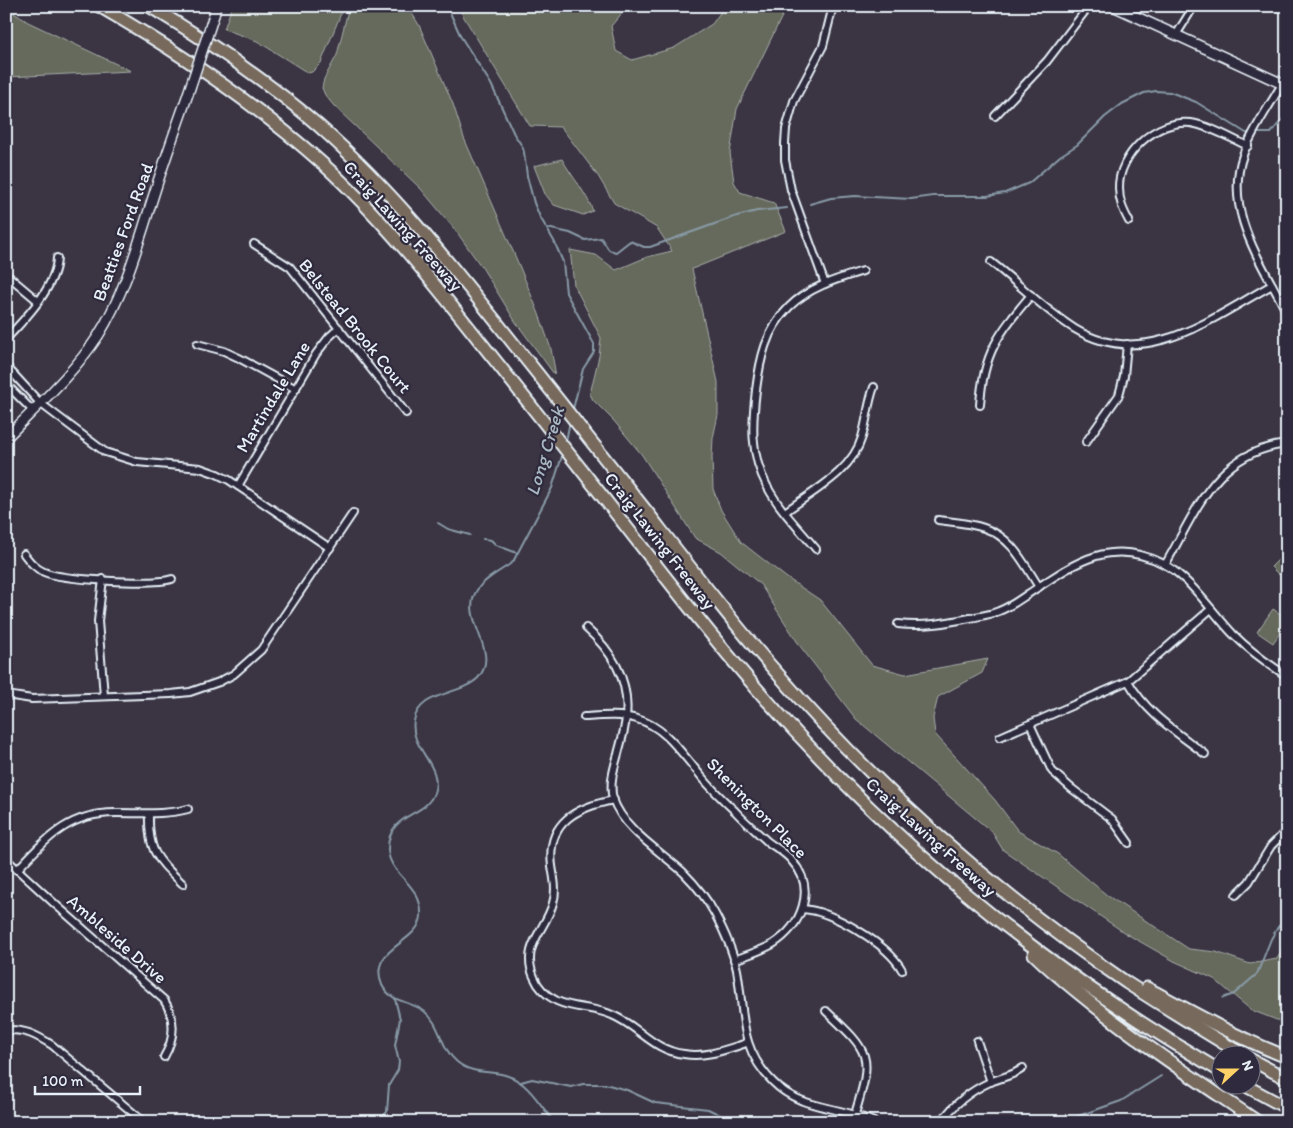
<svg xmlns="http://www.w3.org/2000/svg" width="1293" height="1128" font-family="Itim,sans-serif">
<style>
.green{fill:#666a5c;stroke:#a7aeaa}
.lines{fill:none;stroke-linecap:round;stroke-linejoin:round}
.stream{stroke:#899ba8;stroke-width:2}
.street-casing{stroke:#e8f1f8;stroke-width:10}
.secondary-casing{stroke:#e8f1f8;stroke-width:12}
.highway-casing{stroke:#e8f1f8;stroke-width:15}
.street{stroke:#2f2a3d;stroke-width:6}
.secondary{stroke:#2f2a3d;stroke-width:9}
.highway{stroke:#77695c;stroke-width:11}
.secondary-bridge-casing{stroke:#e8f1f8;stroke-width:12;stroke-linecap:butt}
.secondary-bridge{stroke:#2f2a3d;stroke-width:9}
.labels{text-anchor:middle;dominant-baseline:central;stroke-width:4.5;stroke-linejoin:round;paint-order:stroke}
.street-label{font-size:18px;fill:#e8f1f8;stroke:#2f2a3d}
.water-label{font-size:19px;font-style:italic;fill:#a8b8c2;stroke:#2f2a3d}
</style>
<rect width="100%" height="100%" fill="#3b3443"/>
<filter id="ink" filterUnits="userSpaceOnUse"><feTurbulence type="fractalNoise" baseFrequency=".02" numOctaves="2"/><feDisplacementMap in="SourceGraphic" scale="10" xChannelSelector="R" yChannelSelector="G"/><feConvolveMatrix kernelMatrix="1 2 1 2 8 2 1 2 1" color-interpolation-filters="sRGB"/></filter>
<g filter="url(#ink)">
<g class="green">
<path d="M 232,6 L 344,6 L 321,63 L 312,72 L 308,73 L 257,41 L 224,29 Z"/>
<path d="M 349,6 L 406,6 L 410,10 L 419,25 L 453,104 L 464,138 L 519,265 L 539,314 L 551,349 L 555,370 L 554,374 L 515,321 L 483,269 L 456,231 L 421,189 L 334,106 L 325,95 L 322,88 L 324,79 L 337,55 Z"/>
<path d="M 459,6 L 621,6 L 623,12 L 611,26 L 616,51 L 632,60 L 674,48 L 712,24 L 725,6 L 787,6 L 737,109 L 730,153 L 734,182 L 740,192 L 774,203 L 786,231 L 692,269 L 718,382 L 718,415 L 713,438 L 712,457 L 713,489 L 721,510 L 741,542 L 787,578 L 820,600 L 872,665 L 905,674 L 988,659 L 982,673 L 938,697 L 933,718 L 935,734 L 995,800 L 1018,831 L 1058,854 L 1108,896 L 1189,949 L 1216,952 L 1250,964 L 1277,959 L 1287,940 L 1287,1024 L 1251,1010 L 1214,979 L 1174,961 L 1125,933 L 1003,850 L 992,832 L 856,719 L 800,646 L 760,584 L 721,552 L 695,538 L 642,455 L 614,421 L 593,400 L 590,394 L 599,356 L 601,338 L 574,285 L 570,250 L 596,255 L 616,270 L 647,257 L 672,251 L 657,228 L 614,203 L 598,176 L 561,127 L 530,126 L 462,14 Z"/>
<path d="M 6,8 L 28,22 L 131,71 L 6,77 Z"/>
<path d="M 562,159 C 572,177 586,192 593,211 L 583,215 L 554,205 L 545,194 L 534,166 Z"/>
<path d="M 1287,551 L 1287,568 L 1279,575 L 1271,567 Z"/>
<path d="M 1273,609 L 1282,615 L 1284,627 L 1273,643 L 1257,632 Z"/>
</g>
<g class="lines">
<g class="stream">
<path d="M 447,6 L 461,37 L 491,84 L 514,134 L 522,146 L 524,152 L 527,176 L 534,203 L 540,217 L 554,241 L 563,262 L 566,293 L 594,344 L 594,352 L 583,369 L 573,409"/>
<path d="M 1256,133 L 1271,133 L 1287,114"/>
<path d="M 810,204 L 831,198 L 855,196 L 911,199 L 933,196 L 987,196 L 1005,193 L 1029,183 L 1060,156 L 1077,145 L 1105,117 L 1122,104 L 1144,93 L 1156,91 L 1170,92 L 1196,102 L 1246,133 L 1252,133"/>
<path d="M 547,228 L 570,233 L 585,240 L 601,238 L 609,250 L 616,252 L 630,241 L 644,247 L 650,247 L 737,216 L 757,211 L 787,208"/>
<path d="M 566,441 L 570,421"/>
<path d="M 438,523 L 448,529 L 470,535"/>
<path d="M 483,539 L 491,540 L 496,545 L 517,553"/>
<path d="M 1223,998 L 1234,994 L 1257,974 L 1271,939 L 1278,927 L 1287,918"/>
<path d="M 521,1082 L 532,1079 L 571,1087 L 583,1084 L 605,1084 L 627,1090 L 655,1103 L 708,1109 L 735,1122"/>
<path d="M 368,1122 L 381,1118 L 387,1112 L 389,1085 L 398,1070 L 399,1062 L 395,1045 L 400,1019 L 395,999"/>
<path d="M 554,1122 C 541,1106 528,1082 508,1076 C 490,1070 473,1075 457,1062 C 440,1048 441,1024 424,1011 C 410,1001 390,1002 382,985 C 367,947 419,944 421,916 C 423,884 388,875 388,849 C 388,812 425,818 434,793 C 444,765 409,749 414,721 C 419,691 460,696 478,678 C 502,651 458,619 477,590 C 485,578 501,571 513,562 L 516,556 L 552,488 L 563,453"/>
<path d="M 1061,1122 L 1121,1101 L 1161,1076"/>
</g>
<g class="street-casing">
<g id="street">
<path d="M 1176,35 L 1194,6"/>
<path d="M 1282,84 C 1269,107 1252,130 1243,155 C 1223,212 1263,264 1287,313"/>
<path d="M 995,116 L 1047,61 L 1089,6"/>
<path d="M 1129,221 C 1123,210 1119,201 1119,188 C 1118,155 1156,119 1191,123 C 1210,126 1230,138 1248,146"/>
<path d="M 254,244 L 290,267 L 406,413"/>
<path d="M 991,262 C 1018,283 1047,312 1075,329 C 1145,371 1212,318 1272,285"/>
<path d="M 6,274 L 38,301"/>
<path d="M 825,284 L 791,190 L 785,160 L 785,143 L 786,129 L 794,101 L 823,46 L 833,6"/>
<path d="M 6,339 C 25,319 56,287 57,258"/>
<path d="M 197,344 L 224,351 L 239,358 L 296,389"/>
<path d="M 6,366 L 40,403 L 105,452 L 137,462 L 200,468 L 217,474 L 229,480 L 330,548"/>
<path d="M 6,384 L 33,411"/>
<path d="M 980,405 C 983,353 999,333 1031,295"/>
<path d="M 1086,442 L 1119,395 L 1124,376 L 1127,344"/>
<path d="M 238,486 L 316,354 L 329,337 L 339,328"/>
<path d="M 785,512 C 813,491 852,472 862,437 C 867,420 868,403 874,387"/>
<path d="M 938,520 C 953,522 970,523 984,528 C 1012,537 1024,564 1039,587"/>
<path d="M 816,549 C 799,529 779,509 767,486 C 750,454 752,424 756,390 C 760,359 766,330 789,307 C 809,287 837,279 863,271"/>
<path d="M 24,554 C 30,562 35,568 44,572 C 62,580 153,585 172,579"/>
<path d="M 1165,565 C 1197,510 1215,452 1287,444"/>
<path d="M 103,579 L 98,621 L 104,696"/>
<path d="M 898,624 C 923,627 945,623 970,618 C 979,616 990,615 999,611 C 1010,607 1019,600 1028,594 C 1073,564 1109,536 1164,564 C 1191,579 1212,612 1233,634 C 1249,650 1268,664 1287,676"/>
<path d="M 586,628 C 612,651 630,681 626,717 C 625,730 621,742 618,754 C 614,768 609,784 613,799 C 623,829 660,851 683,872 C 695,884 707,899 715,914 C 724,931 733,951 737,970 C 745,1014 738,1047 773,1082 C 800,1110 841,1106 874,1122"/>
<path d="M 1128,681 C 1147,714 1175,731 1205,754"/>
<path d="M 6,695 L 32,699 L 171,694 L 190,692 L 219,682 L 234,674 L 261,650 L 353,513"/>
<path d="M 584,717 C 601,716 620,714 637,719 C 666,727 682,754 701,776 C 711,788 723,800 735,811 C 745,822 757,832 768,842 C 776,848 786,853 792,861 C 817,888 802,926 773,944 C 761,951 747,955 734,960"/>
<path d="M 1030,724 L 1052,771 L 1071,788 L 1112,819 L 1129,843"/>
<path d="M 1000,737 L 1128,681 L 1211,609"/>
<path d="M 614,800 C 577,807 546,822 552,866 C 554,879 557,890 553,903 C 546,930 520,946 534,977 C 538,987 547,996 557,1001 C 574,1009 595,1007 612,1015 C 639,1026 652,1050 684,1054 C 706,1058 727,1049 747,1043"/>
<path d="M 149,814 C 148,852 157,859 183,884"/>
<path d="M 6,859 L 56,905 L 164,1000 C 176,1019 175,1038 164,1057"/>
<path d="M 17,870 C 48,837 70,812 118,813 C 142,813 165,815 188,809"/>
<path d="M 1236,895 L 1249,882 L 1271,846 L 1287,830"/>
<path d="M 803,909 C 832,911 888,944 902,970"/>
<path d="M 826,1011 C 871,1053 873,1055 855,1114"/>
<path d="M 6,1030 C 25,1029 36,1035 52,1045 L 144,1122"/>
<path d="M 977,1041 L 991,1082"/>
<path d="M 941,1122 C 954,1104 970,1091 990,1082 C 1002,1077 1013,1076 1023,1068"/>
</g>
</g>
<g class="secondary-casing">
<g id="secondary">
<path d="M 1113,6 L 1287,86"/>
<path d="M 214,15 L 216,6"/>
<path d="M 6,438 C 37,406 73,374 98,336 C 126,291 139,241 155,191 C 165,159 177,126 188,94"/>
</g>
</g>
<g class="highway-casing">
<g id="highway">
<path d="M 99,6 C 179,52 254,102 323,164 C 389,224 443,295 498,364 C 530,405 563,446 595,487 C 649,555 700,624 757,689 C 863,811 986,920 1121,1009 C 1153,1031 1187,1051 1220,1071"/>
<path d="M 149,6 C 208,41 267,81 319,126 C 392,190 453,267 513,343 C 558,399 602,455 647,512 C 689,566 731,621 777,673 C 880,791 998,895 1127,983 C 1166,1008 1205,1032 1245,1056"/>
<path d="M 1034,954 C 1049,969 1065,982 1081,995 C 1137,1041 1198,1081 1258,1122"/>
<path d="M 1147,988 C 1193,1013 1238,1038 1287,1057"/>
<path d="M 1250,1059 L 1287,1079"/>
<path d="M 1246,1086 L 1287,1108"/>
</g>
</g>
<use href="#street" class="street"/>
<use href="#secondary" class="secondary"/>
<use href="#highway" class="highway"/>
<g class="secondary-bridge-casing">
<path id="secondary-bridge" d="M 188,94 L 214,15"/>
</g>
<use href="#secondary-bridge" class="secondary-bridge"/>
</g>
</g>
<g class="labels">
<g class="street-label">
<text transform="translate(403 226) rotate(48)">Craig Lawing Freeway</text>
<text transform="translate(123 232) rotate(-70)">Beatties Ford Road</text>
<text transform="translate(355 326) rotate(51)">Belstead Brook Court</text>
<text transform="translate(273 397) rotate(-59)">Martindale Lane</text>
<text transform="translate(660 541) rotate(52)">Craig Lawing Freeway</text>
<text transform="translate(757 808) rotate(45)">Shenington Place</text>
<text transform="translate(931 837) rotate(42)">Craig Lawing Freeway</text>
<text transform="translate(117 939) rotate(41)">Ambleside Drive</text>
</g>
<g class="water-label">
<text transform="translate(545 451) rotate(-73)">Long Creek</text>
</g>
</g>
<rect width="1293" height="1128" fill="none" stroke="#2f2a3d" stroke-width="25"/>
<rect x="12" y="12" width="1268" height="1103" fill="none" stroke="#e8f1f8" stroke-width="2" filter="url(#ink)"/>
<g transform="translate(1236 1070) rotate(69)"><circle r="24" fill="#2f2a3d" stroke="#797a88"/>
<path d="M0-4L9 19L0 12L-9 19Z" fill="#ffd166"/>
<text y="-8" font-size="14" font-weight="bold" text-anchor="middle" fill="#e8f1f8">N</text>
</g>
<path d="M35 1086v8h105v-8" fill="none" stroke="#e8f1f8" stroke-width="2.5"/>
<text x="42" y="1086" font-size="15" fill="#e8f1f8" stroke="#2f2a3d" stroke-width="4" paint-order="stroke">100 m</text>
</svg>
